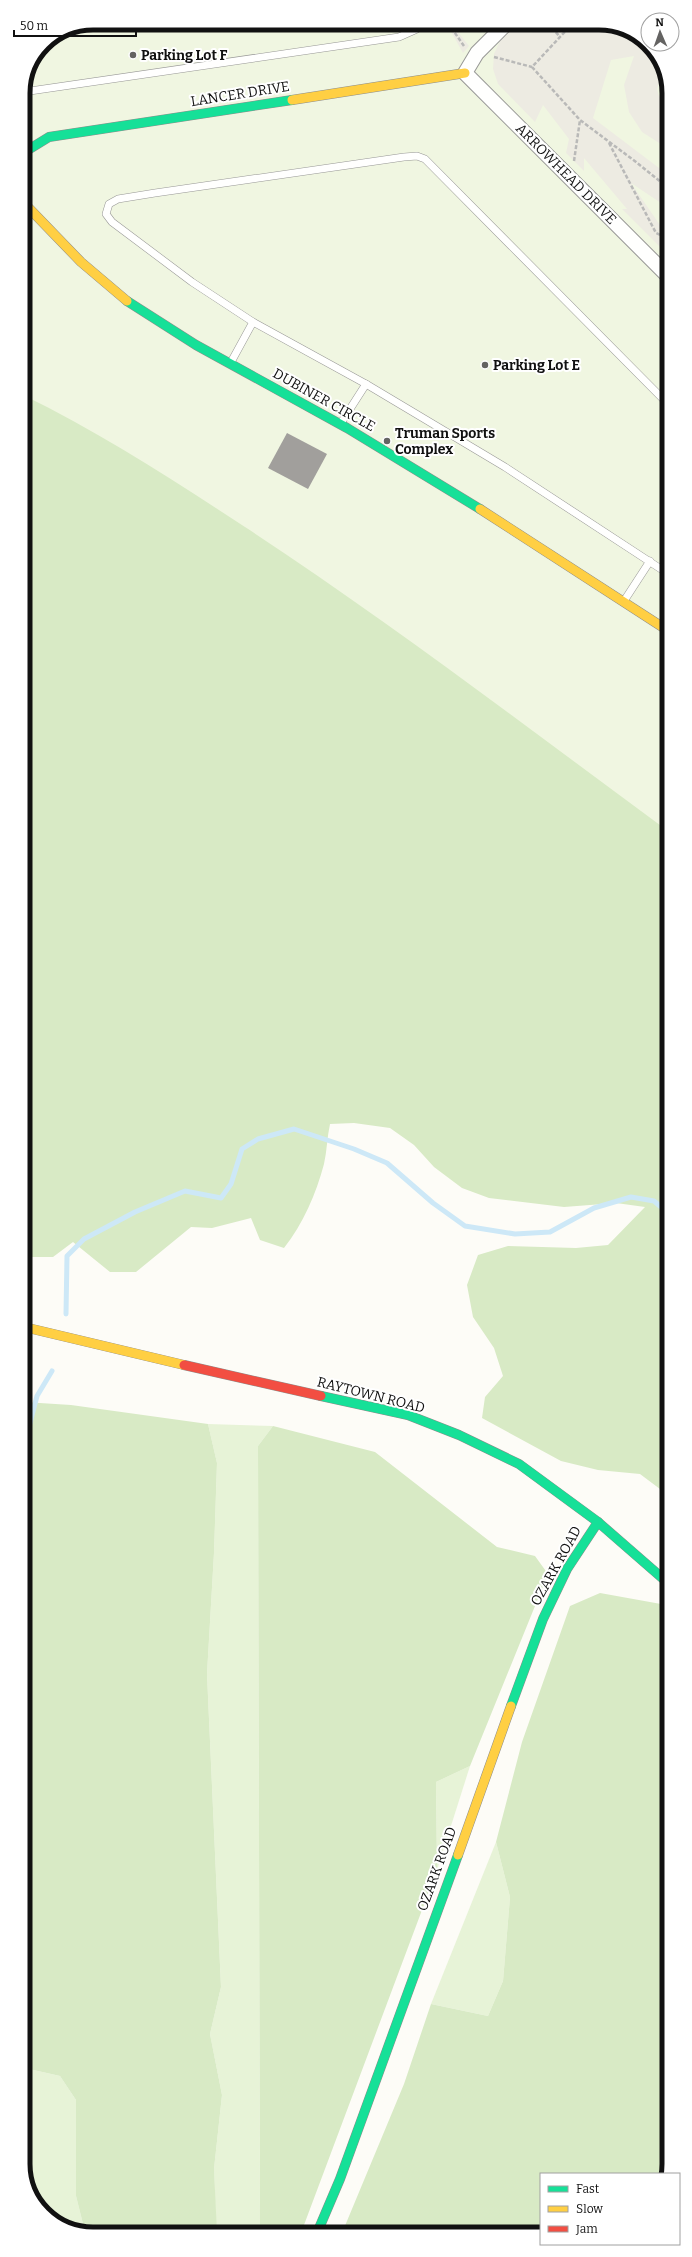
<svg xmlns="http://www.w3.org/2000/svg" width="692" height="2257" font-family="Bitter,serif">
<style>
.green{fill:#e7f3d7}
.forest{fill:#d8eac5}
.pitch{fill:#f0f6e1}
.plaza{fill:#edebe2}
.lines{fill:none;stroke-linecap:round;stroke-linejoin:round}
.stream{stroke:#cde8f7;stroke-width:5}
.building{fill:#a19f9c}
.lane-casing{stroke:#979795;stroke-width:8}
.street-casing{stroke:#979795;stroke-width:16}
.fast-casing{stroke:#8e8d8b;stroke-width:10}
.slow-casing{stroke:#8e8d8b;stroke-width:10}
.jam-casing{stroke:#8e8d8b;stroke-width:10}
.path{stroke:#b9b9b8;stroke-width:2.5;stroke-dasharray:4 2;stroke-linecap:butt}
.lane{stroke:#fffffe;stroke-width:7}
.street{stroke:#fffffe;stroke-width:14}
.fast{stroke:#16e098;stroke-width:9}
.slow{stroke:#ffcf43;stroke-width:9}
.jam{stroke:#f24e42;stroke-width:9}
.poi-dot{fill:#646362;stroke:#fff;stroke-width:1.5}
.labels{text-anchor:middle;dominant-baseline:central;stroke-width:4;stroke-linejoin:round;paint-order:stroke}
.poi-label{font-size:14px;font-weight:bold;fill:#111;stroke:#fff;text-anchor:start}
.street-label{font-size:14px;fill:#111;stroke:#fff}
.rim{fill:none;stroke:#111;stroke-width:5}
</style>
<rect width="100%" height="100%" fill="#fdfcf7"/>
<g class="green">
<path d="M 208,1424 L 273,1426 L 258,1446 L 260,2233 L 216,2233 L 214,2169 L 222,2095 L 210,2034 L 221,1987 L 207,1674 L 214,1553 L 217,1463 Z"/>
<path d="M 470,1766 L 437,1870 L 436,1782 Z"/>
<path d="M 496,1842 L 510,1897 L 503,1981 L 488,2016 L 431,2004 Z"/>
<path d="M 29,2069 L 60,2076 L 76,2100 L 76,2196 L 85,2232 L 47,2217 L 25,2182 L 25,2071 Z"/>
</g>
<g class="forest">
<path d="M 23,272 L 667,752 L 668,1495 L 640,1474 L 598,1470 L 561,1461 L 482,1418 L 485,1397 L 503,1376 L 494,1348 L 473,1317 L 467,1285 L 478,1255 L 508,1246 L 576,1248 L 608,1245 L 645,1207 L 616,1203 L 564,1207 L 489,1198 L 462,1188 L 434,1167 L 414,1145 L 390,1128 L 354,1123 L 330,1124 C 327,1137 327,1151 324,1164 C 316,1194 303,1224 284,1248 L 260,1240 L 251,1218 L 212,1228 L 191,1227 L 136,1272 L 110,1272 L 73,1242 L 53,1257 L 24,1257 Z"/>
<path d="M 24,1402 L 71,1405 L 208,1424 L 217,1463 L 214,1553 L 207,1674 L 221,1987 L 210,2034 L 222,2095 L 214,2169 L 217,2233 L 85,2232 L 76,2196 L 76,2100 L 60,2076 L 29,2069 L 25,2071 Z"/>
<path d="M 273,1426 L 375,1452 L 497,1547 L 535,1556 L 548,1574 L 470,1766 L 436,1782 L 437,1870 L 301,2233 L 260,2233 L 258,1446 Z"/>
<path d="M 600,1593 L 661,1604 L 668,1611 L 669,2164 L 666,2174 L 541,2174 L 541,2232 L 342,2233 L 404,2084 L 431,2004 L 488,2016 L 503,1981 L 510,1897 L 496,1842 L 522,1742 L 570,1606 Z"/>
</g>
<path class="pitch" d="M 93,23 L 604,23 L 645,40 L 667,75 L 668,831 C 528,728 390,622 245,527 C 173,480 101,433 23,395 L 23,93 C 25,84 25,73 29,66 C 43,36 64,29 93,23 Z"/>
<g class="plaza">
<path d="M 451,23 L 469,46 L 463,53 L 448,26 Z"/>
<path d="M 516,23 L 521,23 L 531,33 L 540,23 L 604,23 L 645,40 L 667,75 L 660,80 L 657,89 L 659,96 L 667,102 L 667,148 L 642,132 L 629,112 L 624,85 L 634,56 L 611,60 L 593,118 L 667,174 L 667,207 L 631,183 L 662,228 L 667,232 L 667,254 L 622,209 L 627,209 L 584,158 L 584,171 L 566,153 L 569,139 L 543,105 L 535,122 L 498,84 L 493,69 L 494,54 L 501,39 Z"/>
</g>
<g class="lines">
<g class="stream">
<path d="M 66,1314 L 67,1256 L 84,1239 L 135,1212 L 185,1191 L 221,1198 L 231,1184 L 242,1149 L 258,1139 L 294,1129 L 354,1149 L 387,1163 L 433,1203 L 465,1226 L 515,1234 L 550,1232 L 594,1208 L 631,1197 L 654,1201 L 668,1213"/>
<path d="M 25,1442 L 37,1396 L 52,1371"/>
</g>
</g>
<path class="building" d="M 287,433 L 327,454 L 308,489 L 268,468 Z"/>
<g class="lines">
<g class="lane-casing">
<g id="lane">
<path d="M 23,92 L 399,37 L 417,29 L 424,23"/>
<path d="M 230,364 L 253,322"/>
<path d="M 667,403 L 425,159 L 417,156 L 404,157 L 155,193 L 118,199 L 109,204 L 106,214 L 112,222 L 192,282 L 253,322 L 366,384 L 505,467 L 667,573"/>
<path d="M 341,423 L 366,384"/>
<path d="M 624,601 L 650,561"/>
</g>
</g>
<g class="street-casing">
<path id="street" d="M 507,23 L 477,53 L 465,73 L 667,275"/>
</g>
<g class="fast-casing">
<g id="fast">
<path d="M 23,153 L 49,137 L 292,100"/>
<path d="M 127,301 L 196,345 L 347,428 L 480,509"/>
<path d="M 321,1396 L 408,1415 L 459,1435 L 519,1464 L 598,1522 L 668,1583"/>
<path d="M 511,1706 L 543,1619 L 567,1569 L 598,1522"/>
<path d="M 317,2233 L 340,2179 L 458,1855"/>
</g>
</g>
<g class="slow-casing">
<g id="slow">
<path d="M 292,100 L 465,73"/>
<path d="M 23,202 L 81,262 L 127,301"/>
<path d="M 480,509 L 667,630"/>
<path d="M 24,1327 L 184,1365"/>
<path d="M 458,1855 L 511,1706"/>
</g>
</g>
<g class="jam-casing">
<path id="jam" d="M 184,1365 L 321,1396"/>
</g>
<g class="path">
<path d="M 448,23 L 464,46"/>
<path d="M 548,23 L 560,37"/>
<path d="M 573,23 L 532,67 L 580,120 L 636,162 L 667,187"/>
<path d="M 494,57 L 532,67"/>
<path d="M 609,143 L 656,233 L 667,238"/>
<path d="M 574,161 L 580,120"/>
</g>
<use href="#lane" class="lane"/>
<use href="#street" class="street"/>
<use href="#fast" class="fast"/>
<use href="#slow" class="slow"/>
<use href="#jam" class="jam"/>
</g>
<g class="poi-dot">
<circle cx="133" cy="55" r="4"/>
<circle cx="485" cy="365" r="4"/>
<circle cx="387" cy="441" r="4"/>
</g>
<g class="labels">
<g class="poi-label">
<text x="141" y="55">Parking Lot F</text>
<text x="493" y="365">Parking Lot E</text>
<text x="395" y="433">Truman Sports<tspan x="395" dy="16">Complex</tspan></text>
</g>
<g class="street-label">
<text transform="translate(240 94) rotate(-9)">LANCER DRIVE</text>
<text transform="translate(566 174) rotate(45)">ARROWHEAD DRIVE</text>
<text transform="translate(324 400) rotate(29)">DUBINER CIRCLE</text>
<text transform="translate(371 1395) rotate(14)">RAYTOWN ROAD</text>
<text transform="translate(556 1566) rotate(-61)">OZARK ROAD</text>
<text transform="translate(437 1869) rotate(-70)">OZARK ROAD</text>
</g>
</g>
<path d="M0 0H692V2257H0ZM93 30H599A63 63 0 0 1 662 93V2164A63 63 0 0 1 599 2227H93A63 63 0 0 1 30 2164V93A63 63 0 0 1 93 30Z" fill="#fff" fill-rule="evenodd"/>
<path class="rim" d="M93 30H599A63 63 0 0 1 662 93V2164A63 63 0 0 1 599 2227H93A63 63 0 0 1 30 2164V93A63 63 0 0 1 93 30Z"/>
<rect x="540" y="2173" width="140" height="72" fill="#ffffff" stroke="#a0a0a0"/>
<rect x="548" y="2186" width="20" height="6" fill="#16e098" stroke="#a0a0a0"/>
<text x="576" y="2193" font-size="12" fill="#111111">Fast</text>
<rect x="548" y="2206" width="20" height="6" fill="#ffcf43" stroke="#a0a0a0"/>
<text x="576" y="2213" font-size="12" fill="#111111">Slow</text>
<rect x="548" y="2226" width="20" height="6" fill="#f24e42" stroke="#a0a0a0"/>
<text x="576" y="2233" font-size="12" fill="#111111">Jam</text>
<g transform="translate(660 32) rotate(358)"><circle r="19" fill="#ffffff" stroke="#a0a0a0"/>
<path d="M0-3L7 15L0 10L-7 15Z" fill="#646362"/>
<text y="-6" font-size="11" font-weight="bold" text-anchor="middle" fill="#111111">N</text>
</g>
<path d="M14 30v6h122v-6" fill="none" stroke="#111111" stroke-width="2"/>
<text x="20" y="30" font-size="12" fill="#111111" stroke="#ffffff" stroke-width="3" paint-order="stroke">50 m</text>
</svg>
